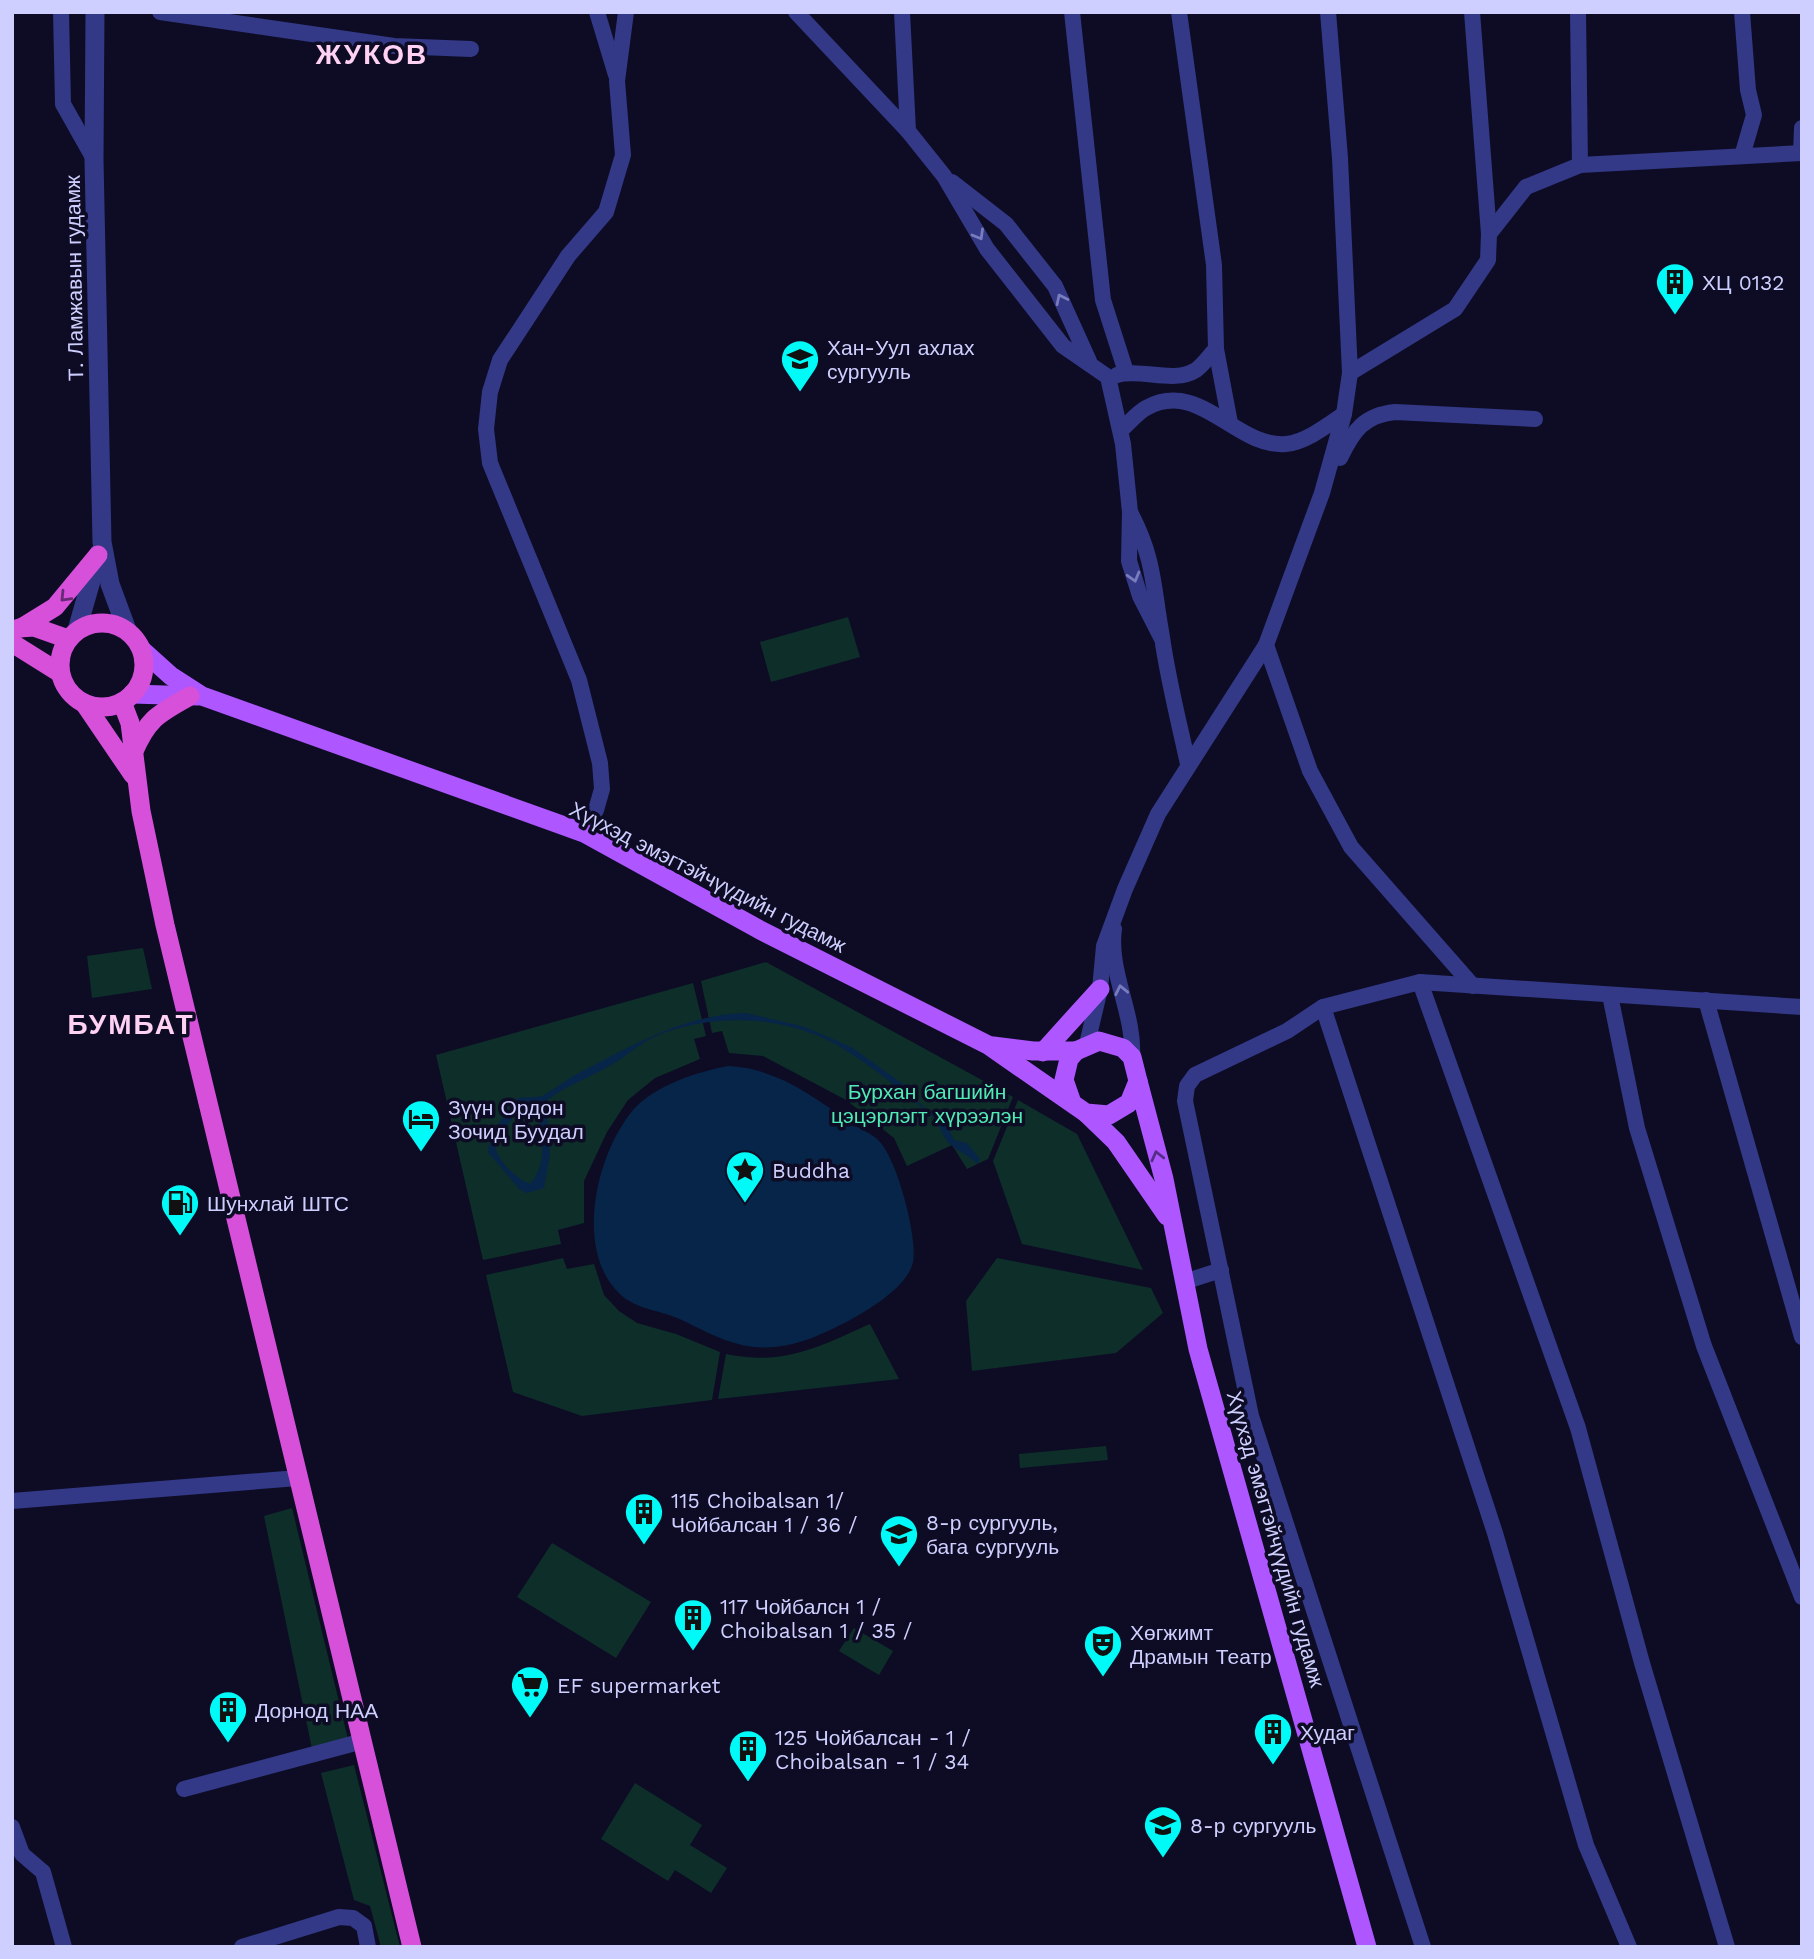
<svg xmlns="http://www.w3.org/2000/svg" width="1814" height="1959" font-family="'Work Sans',sans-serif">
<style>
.green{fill:#0e2e2a}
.water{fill:#072548;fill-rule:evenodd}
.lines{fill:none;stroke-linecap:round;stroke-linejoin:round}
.minor{stroke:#333887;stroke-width:16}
.tertiary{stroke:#333887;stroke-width:19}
.primary{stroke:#ae56ff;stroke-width:19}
.trunk{stroke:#d650da;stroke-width:19}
.oneway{stroke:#797cbd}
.oneway2{stroke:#672b76}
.oneway3{stroke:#552d87}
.labels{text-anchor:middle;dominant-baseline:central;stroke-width:7;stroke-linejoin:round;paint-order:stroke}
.street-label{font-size:21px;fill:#cfcfff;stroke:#0d0c24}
.poi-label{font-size:21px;fill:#cfcfff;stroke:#0d0c24;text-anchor:start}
.park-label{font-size:21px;fill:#50eab3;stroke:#0d0c24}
.district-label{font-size:28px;font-weight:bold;letter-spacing:2px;fill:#ffd1f3;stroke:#0d0c24}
</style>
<rect width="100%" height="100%" fill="#0d0c24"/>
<g class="green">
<path d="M 848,617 L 860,657 L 771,682 L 760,642 Z"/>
<path d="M 143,948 L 152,989 L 92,998 L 87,956 Z"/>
<path d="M 766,962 L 1013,1097 L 988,1159 L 967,1169 L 952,1145 L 907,1166 L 894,1138 L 846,1100 L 763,1056 L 729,1053 L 722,1031 L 712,1033 L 701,981 Z"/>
<path d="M 693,983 L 706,1036 L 694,1039 L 700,1059 L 655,1078 L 628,1100 L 607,1132 L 584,1181 L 584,1223 L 558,1230 L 561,1244 L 483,1260 L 436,1055 Z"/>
<path d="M 1018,1100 L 1077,1134 L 1143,1270 L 1022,1244 L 993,1161 Z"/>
<path d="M 563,1258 L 567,1269 L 594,1264 L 604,1295 L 619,1311 L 637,1323 L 676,1334 L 720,1352 L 712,1400 L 582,1416 L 513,1392 L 486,1275 Z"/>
<path d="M 997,1258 L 1151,1288 L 1163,1313 L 1116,1353 L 972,1371 L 966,1301 Z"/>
<path d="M 870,1324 L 899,1379 L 718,1399 L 726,1354 C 785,1366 818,1347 870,1324 Z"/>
<path d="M 1106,1446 L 1108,1460 L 1020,1468 L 1019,1454 Z"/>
<path d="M 292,1508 L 348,1739 L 312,1749 L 264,1516 Z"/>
<path d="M 552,1543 L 651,1602 L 616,1658 L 517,1597 Z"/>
<path d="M 854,1628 L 893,1651 L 879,1675 L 839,1651 Z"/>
<path d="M 354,1765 L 400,1947 L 381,1947 L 370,1906 L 354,1900 L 321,1773 Z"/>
<path d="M 635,1783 L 702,1825 L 690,1845 L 727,1868 L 711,1893 L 675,1870 L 668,1881 L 601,1839 Z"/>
</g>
<g class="water">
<path d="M 746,1013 L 805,1027 L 851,1047 L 910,1089 L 916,1100 L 948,1128 L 954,1140 L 967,1143 L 980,1159 L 977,1164 C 968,1154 953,1149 948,1142 C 941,1134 940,1123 931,1115 C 903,1092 874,1067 842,1048 C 788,1015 714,1012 656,1036 C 640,1043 627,1056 611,1065 C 590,1078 566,1085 546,1101 L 550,1154 L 544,1188 L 527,1193 L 519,1189 L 488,1152 L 491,1134 L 516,1099 C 525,1096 535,1098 542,1096 C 546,1095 572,1076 579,1073 C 633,1045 683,1015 746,1013 ZM 531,1104 L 536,1107 C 542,1132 549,1163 530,1184 C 516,1178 498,1162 495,1146 L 520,1106 Z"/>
<path d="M 728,1066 C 775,1068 812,1095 849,1122 C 859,1129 872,1133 880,1142 C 897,1160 918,1238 913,1262 C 906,1295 838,1328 809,1339 C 758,1357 729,1344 684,1321 C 665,1311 637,1310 621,1295 C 573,1252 596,1154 633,1110 C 655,1085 697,1072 728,1066 Z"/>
</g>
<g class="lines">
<g class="minor">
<path d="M 61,12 L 63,104 L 94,159"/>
<path d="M 160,12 L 394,46 L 471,49"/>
<path d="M 597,12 L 616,75"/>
<path d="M 796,12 L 908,131 L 944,176 L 987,249 L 1063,346 L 1108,377 L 1123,444 L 1130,512 L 1129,561 L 1140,596 L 1161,637"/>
<path d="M 902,12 L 908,131"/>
<path d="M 1072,12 L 1103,300 L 1126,372"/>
<path d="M 1179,12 L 1214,265 L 1216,349 L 1230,423"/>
<path d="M 1801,153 L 1802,128"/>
<path d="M 1742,156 L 1754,115 L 1748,90 L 1742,12"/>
<path d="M 1580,165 L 1802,153"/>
<path d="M 952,182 L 1006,224 L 1055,286 L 1089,361"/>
<path d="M 1489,234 L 1526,187 L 1580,165 L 1578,12"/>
<path d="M 1350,373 L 1455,309 L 1488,260 L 1489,234 L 1472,12"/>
<path d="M 1117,375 C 1141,368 1174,384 1196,370 C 1203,365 1210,355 1216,349"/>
<path d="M 1121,430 C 1129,423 1137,413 1146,408 C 1200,378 1235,448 1286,444 C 1306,442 1328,425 1344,414"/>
<path d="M 1340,458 C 1353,431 1364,415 1395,412 L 1535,419"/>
<path d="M 1131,514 C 1155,560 1153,588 1162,637 C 1168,680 1179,722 1188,764"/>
<path d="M 1266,645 L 1310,771 L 1351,847 L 1473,986"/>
<path d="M 584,833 L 596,810 L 602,789 L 600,763 L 579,680 L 490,463 L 486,429 L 490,392 L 500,360 L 568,256 L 606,212 L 623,155 L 617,81 L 626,12"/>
<path d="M 1114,929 C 1108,972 1135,1014 1132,1057"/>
<path d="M 1420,982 L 1578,1428 L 1642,1663 L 1727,1947"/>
<path d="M 1610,995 L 1637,1128 L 1704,1346 L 1802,1597"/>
<path d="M 1706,1000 L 1802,1337"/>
<path d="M 1323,1007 L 1495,1533 L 1586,1845 L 1629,1947"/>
<path d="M 1087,1044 L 1100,989 L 1104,946 L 1125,889 L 1158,814 L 1266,645 L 1322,493 L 1344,414 L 1350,373 L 1340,158 L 1328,12"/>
<path d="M 1184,1282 L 1221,1270"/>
<path d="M 12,1501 L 298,1478"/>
<path d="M 184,1789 L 363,1741"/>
<path d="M 12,1827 L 22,1854 L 43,1872 L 64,1947"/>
<path d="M 242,1947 L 339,1917 L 353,1918 L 364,1926 L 368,1947"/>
<path d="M 1423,1947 L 1251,1416 L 1185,1101 L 1187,1086 L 1195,1075 L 1287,1031 L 1323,1007 L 1420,982 L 1802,1007"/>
</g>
<g class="tertiary">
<path d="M 95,12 L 94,159 L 102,542 L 110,584 L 127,630"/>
<path d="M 77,630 L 99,553"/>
</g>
<g class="primary">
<path d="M 141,649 L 171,676 L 202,696 L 584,833 L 760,930 L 988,1045 L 1086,1113 L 1109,1115 L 1129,1103 L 1138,1081 L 1132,1057 L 1123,1048 L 1099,1041 L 1076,1051 L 1069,1059 L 1064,1080 L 1071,1100"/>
<path d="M 132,694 L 198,696"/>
<path d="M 993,1046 L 1033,1051 L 1076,1051"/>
<path d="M 1043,1052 L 1100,989"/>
<path d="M 1138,1081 L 1164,1179 L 1198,1349 L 1367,1947"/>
<path d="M 1086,1113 L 1116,1142 L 1167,1216"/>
</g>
<g class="trunk">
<circle cx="102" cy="665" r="42"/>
<path d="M 19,628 L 34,627 L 68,639"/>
<path d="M 21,628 L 55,607 L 98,555"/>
<path d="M 12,643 L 60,673"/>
<path d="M 122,702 L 130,723 L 141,811 L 165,925 L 412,1947"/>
<path d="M 84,703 L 133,775"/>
<path d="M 134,751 C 149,717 159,714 190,696"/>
</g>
</g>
<defs><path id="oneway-chevron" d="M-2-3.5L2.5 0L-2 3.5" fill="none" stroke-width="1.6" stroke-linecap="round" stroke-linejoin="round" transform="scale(1.75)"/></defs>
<g class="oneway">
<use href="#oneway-chevron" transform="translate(979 235) rotate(60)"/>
<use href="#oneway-chevron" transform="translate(1061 299) rotate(-116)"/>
<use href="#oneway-chevron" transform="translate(1134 577) rotate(74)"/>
<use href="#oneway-chevron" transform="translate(1121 990) rotate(-102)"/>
</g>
<use class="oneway2" href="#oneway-chevron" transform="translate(65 597) rotate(134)"/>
<use class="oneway3" href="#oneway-chevron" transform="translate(1157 1156) rotate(-104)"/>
<defs>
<g id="building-pin" transform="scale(2.0125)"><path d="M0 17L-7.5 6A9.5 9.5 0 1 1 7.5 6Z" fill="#00faf8" stroke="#0d0c24"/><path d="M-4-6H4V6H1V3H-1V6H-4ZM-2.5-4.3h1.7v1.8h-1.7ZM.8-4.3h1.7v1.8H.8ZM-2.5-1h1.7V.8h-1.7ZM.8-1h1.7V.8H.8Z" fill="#111"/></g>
<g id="school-pin" transform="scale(2.0125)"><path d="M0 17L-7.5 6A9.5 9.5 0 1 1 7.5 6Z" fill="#00faf8" stroke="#0d0c24"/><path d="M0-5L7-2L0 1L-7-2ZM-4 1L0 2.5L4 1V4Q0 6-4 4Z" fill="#111"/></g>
<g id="hotel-pin" transform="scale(2.0125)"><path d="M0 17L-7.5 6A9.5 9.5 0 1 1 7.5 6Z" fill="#00faf8" stroke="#0d0c24"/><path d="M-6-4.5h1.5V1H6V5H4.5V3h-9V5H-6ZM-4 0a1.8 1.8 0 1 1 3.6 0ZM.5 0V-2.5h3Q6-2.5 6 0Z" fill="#111"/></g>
<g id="sight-pin" transform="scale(2.0125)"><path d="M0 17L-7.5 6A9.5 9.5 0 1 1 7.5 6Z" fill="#00faf8" stroke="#0d0c24"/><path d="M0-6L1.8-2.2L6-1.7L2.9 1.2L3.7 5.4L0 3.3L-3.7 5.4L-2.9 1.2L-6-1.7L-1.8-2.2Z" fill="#111"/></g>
<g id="fuel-pin" transform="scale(2.0125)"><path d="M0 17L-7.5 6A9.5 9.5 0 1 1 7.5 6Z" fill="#00faf8" stroke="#0d0c24"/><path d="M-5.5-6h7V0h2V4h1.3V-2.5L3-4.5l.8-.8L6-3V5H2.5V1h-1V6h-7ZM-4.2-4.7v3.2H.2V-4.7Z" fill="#111"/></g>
<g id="theatre-pin" transform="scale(2.0125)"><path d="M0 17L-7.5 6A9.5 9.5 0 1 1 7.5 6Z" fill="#00faf8" stroke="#0d0c24"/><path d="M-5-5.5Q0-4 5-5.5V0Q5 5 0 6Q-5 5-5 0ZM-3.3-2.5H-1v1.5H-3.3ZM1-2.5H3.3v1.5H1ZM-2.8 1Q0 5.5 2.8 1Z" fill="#111"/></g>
<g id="supermarket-pin" transform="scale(2.0125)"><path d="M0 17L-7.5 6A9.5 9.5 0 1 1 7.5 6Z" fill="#00faf8" stroke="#0d0c24"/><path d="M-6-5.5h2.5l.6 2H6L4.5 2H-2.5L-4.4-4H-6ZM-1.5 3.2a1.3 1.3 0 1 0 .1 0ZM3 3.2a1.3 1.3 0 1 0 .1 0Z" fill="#111"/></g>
</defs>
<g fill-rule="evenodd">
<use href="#building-pin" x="1675" y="282"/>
<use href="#school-pin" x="800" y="359"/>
<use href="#hotel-pin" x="421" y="1119"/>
<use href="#sight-pin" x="745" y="1170"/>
<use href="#fuel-pin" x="180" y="1203"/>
<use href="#building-pin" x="644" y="1512"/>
<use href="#school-pin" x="899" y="1534"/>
<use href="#building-pin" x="693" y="1618"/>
<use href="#theatre-pin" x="1103" y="1644"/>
<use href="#supermarket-pin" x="530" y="1685"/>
<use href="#building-pin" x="228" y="1710"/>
<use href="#building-pin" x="1273" y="1732"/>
<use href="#building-pin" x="748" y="1749"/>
<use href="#school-pin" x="1163" y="1825"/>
</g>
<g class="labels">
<g class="street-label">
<text transform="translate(74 278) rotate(-91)">Т. Ламжавын гудамж</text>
<text transform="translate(708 877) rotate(27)">Хүүхэд эмэгтэйчүүдийн гудамж</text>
<text transform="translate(1276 1539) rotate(74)">Хүүхэд эмэгтэйчүүдийн гудамж</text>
</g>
<g class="poi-label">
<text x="1702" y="282">ХЦ 0132</text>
<text x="827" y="347">Хан-Уул ахлах<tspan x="827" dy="24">сургууль</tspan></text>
<text x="448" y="1107">Зүүн Ордон<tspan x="448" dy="24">Зочид Буудал</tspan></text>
<text x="772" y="1170">Buddha</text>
<text x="207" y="1203">Шунхлай ШТС</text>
<text x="671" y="1500">115 Choibalsan 1/<tspan x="671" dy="24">Чойбалсан 1 / 36 /</tspan></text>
<text x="926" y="1522">8-р сургууль,<tspan x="926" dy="24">бага сургууль</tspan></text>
<text x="720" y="1606">117 Чойбалсн 1 /<tspan x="720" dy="24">Choibalsan 1 / 35 /</tspan></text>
<text x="1130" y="1632">Хөгжимт<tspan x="1130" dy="24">Драмын Театр</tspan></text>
<text x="557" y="1685">EF supermarket</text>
<text x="255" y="1710">Дорнод НАА</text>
<text x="1300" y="1732">Худаг</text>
<text x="775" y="1737">125 Чойбалсан - 1 /<tspan x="775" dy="24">Choibalsan - 1 / 34</tspan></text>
<text x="1190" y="1825">8-р сургууль</text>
</g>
<g class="park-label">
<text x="927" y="1091">Бурхан багшийн<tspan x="927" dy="24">цэцэрлэгт хүрээлэн</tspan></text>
</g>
<g class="district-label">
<text x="372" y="54">ЖУКОВ</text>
<text x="131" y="1024">БУМБАТ</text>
</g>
</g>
<rect width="1814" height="1959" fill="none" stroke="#cfcfff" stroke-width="28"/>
</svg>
